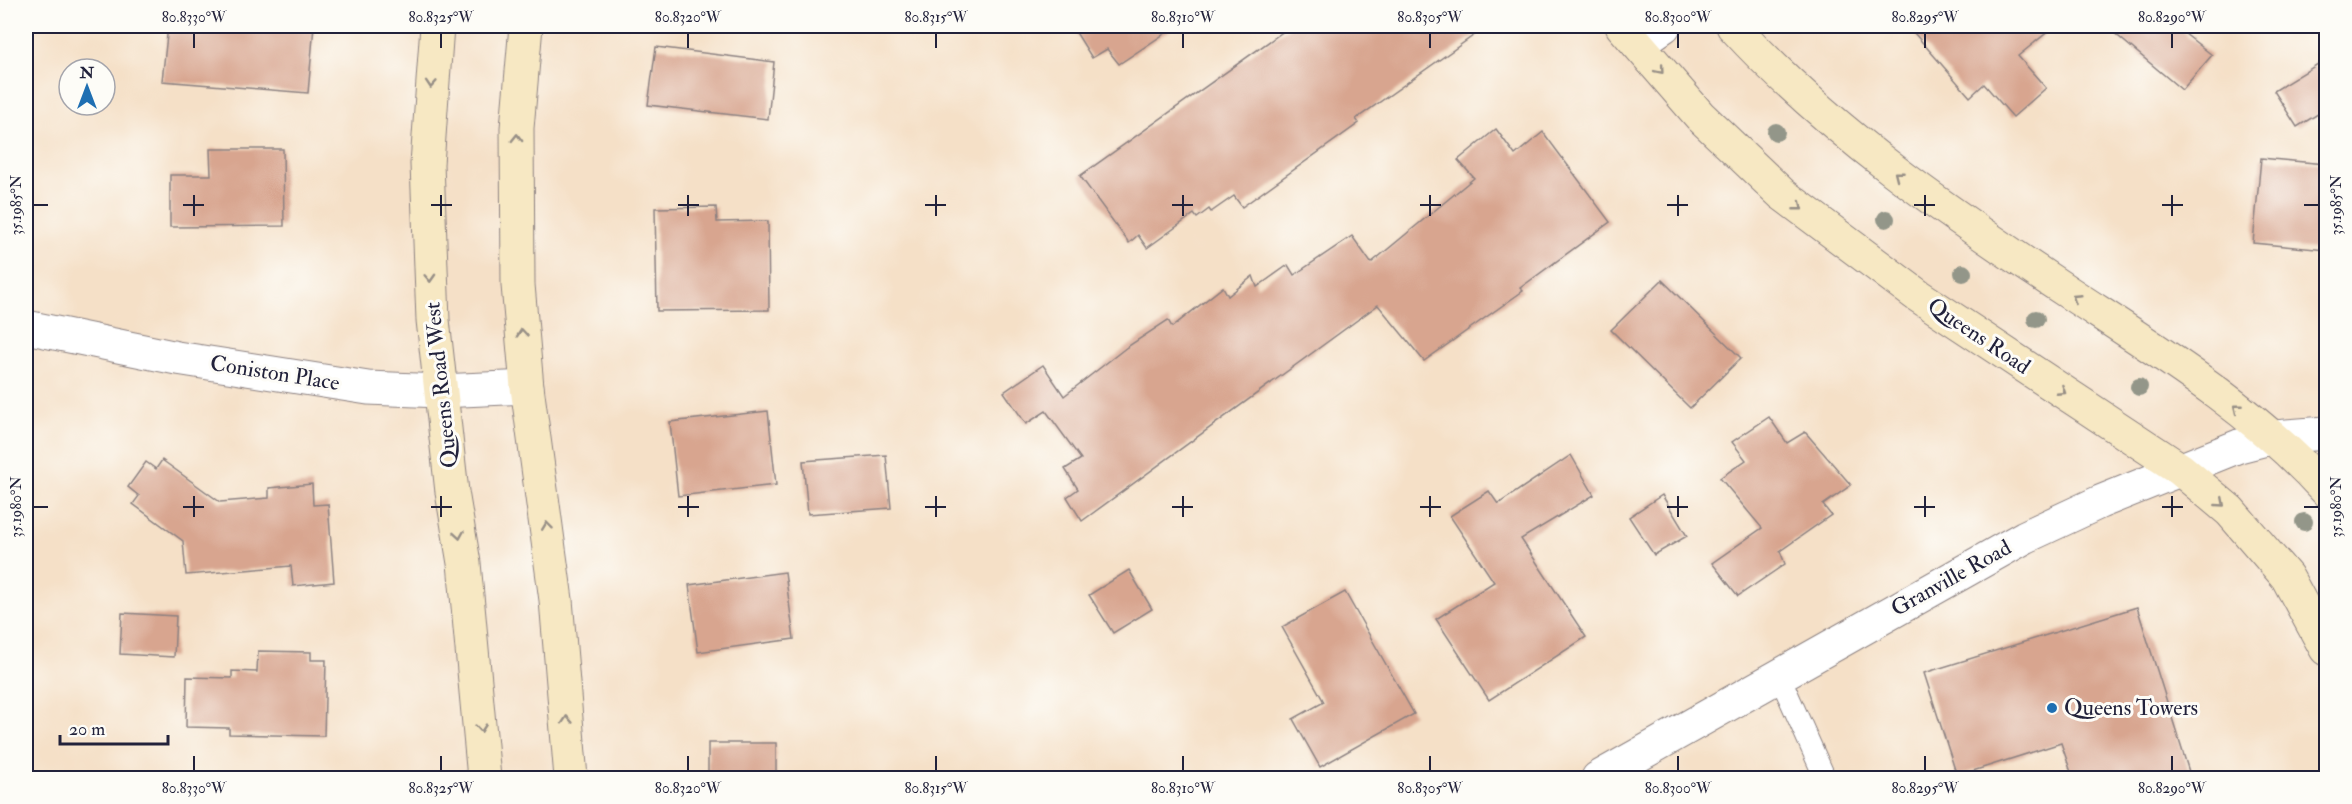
<svg xmlns="http://www.w3.org/2000/svg" width="2352" height="804" font-family="'IM FELL Double Pica',serif">
<style>
.building{fill:#d8a58f}
.lines{fill:none;stroke-linecap:round;stroke-linejoin:round}
.lane-casing{stroke:#8c8181;stroke-width:23}
.street-casing{stroke:#8c8181;stroke-width:35}
.secondary-casing{stroke:#8c8181;stroke-width:35}
.lane{stroke:#fff;stroke-width:21}
.street{stroke:#fff;stroke-width:33}
.secondary{stroke:#f7e8c3;stroke-width:33}
.tree{fill:#939689}
.oneway{stroke:#978f86}
.ticks{fill:none;stroke:#22223b;stroke-width:2}
.poi-dot{fill:#1f6fb2;stroke:#fdfcf7;stroke-width:2}
.labels{text-anchor:middle;dominant-baseline:central;stroke-width:6;stroke-linejoin:round;paint-order:stroke}
.street-label{font-size:22px;fill:#22223b;stroke:#fdfcf7}
.poi-label{font-size:22px;fill:#22223b;stroke:#fdfcf7;text-anchor:start}
.neatline{fill:none;stroke:#22223b;stroke-width:2}
.ticks-label{font-size:15px;text-anchor:middle;fill:#22223b}
</style>
<rect width="100%" height="100%" fill="#fdfcf7"/>
<filter id="ink" filterUnits="userSpaceOnUse"><feTurbulence type="fractalNoise" baseFrequency=".0167" numOctaves="2"/><feDisplacementMap in="SourceGraphic" scale="12" xChannelSelector="R" yChannelSelector="G"/><feConvolveMatrix kernelMatrix="1 2 1 2 8 2 1 2 1" color-interpolation-filters="sRGB"/></filter>
<filter id="wash" filterUnits="userSpaceOnUse"><feTurbulence type="fractalNoise" baseFrequency=".008" numOctaves="4" result="noise"/><feDisplacementMap in="SourceGraphic" scale="24" xChannelSelector="R" yChannelSelector="G"/><feGaussianBlur stdDeviation="1.35" result="paint"/><feColorMatrix in="noise" values="0 0 0 0 0 0 0 0 0 0 0 0 0 0 0 0 0 1.4 0 .05"/><feComposite in="paint" operator="in"/></filter>
<g filter="url(#wash)">
<rect width="100%" height="100%" fill="#f5e0c7"/>
<g id="blocks">
<g class="building">
<path d="M 168,26 L 314,26 L 308,93 L 162,81 Z"/>
<path d="M 1072,26 L 1176,26 L 1119,64 L 1107,49 L 1092,58 Z"/>
<path d="M 1291,26 L 1487,26 L 1356,119 L 1359,123 L 1242,207 L 1234,196 L 1211,212 L 1209,209 L 1197,218 L 1194,214 L 1147,248 L 1138,235 L 1129,243 L 1080,176 Z"/>
<path d="M 1908,26 L 2055,26 L 2018,56 L 2046,88 L 2013,117 L 1984,84 L 1970,97 Z"/>
<path d="M 2106,26 L 2175,26 L 2212,55 L 2182,90 Z"/>
<path d="M 656,47 L 774,62 L 768,119 L 648,105 Z"/>
<path d="M 2326,59 L 2326,109 L 2297,127 L 2274,91 Z"/>
<path d="M 1496,129 L 1515,155 L 1543,132 L 1610,222 L 1520,288 L 1523,291 L 1424,361 L 1378,305 L 1082,521 L 1067,497 L 1078,489 L 1065,469 L 1081,459 L 1046,411 L 1026,424 L 1004,392 L 1043,365 L 1064,396 L 1127,347 L 1168,320 L 1172,327 L 1223,287 L 1228,296 L 1253,276 L 1257,287 L 1288,265 L 1294,275 L 1352,236 L 1371,263 L 1474,178 L 1458,160 Z"/>
<path d="M 210,149 L 283,149 L 284,226 L 170,227 L 170,175 L 211,175 Z"/>
<path d="M 2261,158 L 2326,164 L 2326,250 L 2253,243 Z"/>
<path d="M 716,207 L 717,222 L 768,221 L 769,310 L 657,311 L 655,208 Z"/>
<path d="M 1662,280 L 1741,358 L 1690,408 L 1611,330 Z"/>
<path d="M 768,411 L 776,485 L 678,496 L 670,422 Z"/>
<path d="M 1769,417 L 1787,443 L 1805,432 L 1851,485 L 1823,505 L 1831,515 L 1780,551 L 1785,564 L 1738,596 L 1712,563 L 1762,528 L 1720,478 L 1746,460 L 1732,442 Z"/>
<path d="M 886,455 L 891,508 L 808,514 L 803,461 Z"/>
<path d="M 1571,455 L 1594,495 L 1521,539 L 1586,637 L 1489,700 L 1436,619 L 1494,582 L 1450,516 L 1489,491 L 1498,504 Z"/>
<path d="M 162,460 L 220,502 L 269,498 L 269,488 L 312,484 L 313,505 L 328,504 L 334,582 L 293,586 L 291,566 L 186,575 L 183,541 L 133,504 L 139,496 L 128,487 L 146,462 L 156,469 Z"/>
<path d="M 1662,495 L 1687,536 L 1654,555 L 1629,517 Z"/>
<path d="M 1129,570 L 1152,609 L 1113,633 L 1089,595 Z"/>
<path d="M 785,572 L 794,639 L 698,652 L 689,585 Z"/>
<path d="M 1345,592 L 1414,714 L 1320,767 L 1293,719 L 1324,702 L 1282,627 Z"/>
<path d="M 2137,607 L 2191,778 L 2073,778 L 2061,743 L 1957,776 L 1924,673 Z"/>
<path d="M 122,613 L 176,616 L 174,657 L 120,654 Z"/>
<path d="M 258,651 L 311,652 L 311,660 L 326,660 L 324,736 L 229,734 L 229,728 L 186,727 L 187,677 L 232,678 L 232,671 L 257,672 Z"/>
<rect x="708" y="743" width="68" height="35"/>
</g>
</g>
</g>
<g filter="url(#ink)">
<use href="#blocks" fill-opacity="0" stroke="#8c8181" stroke-width="1.5"/>
<g class="lines">
<g class="lane-casing">
<path id="lane" d="M 1779,675 L 1825,778"/>
</g>
<g class="street-casing">
<g id="street">
<path d="M 1638,44 L 1664,26"/>
<path d="M 26,327 L 177,358 L 368,388 L 440,391 L 527,387"/>
<path d="M 1598,778 L 2025,537 L 2100,502 L 2239,446 L 2274,437 L 2326,433"/>
</g>
</g>
<g class="secondary-casing">
<g id="secondary">
<path d="M 437,26 L 427,164 L 433,320 L 452,492 L 464,563 L 484,778"/>
<path d="M 526,26 L 517,128 L 518,285 L 527,387 L 556,600 L 571,778"/>
<path d="M 1622,26 L 1700,116 L 1782,194 L 1917,295 L 2180,469 L 2230,511 L 2287,577 L 2326,649"/>
<path d="M 1733,26 C 1831,133 1950,214 2071,294 C 2161,353 2253,409 2326,490"/>
</g>
</g>
<use href="#lane" class="lane"/>
<use href="#street" class="street"/>
<use href="#secondary" class="secondary"/>
</g>
<g class="tree">
<circle cx="1776" cy="132" r="9"/>
<circle cx="1886" cy="219" r="9"/>
<circle cx="1963" cy="273" r="9"/>
<circle cx="2036" cy="319" r="9"/>
<circle cx="2139" cy="387" r="9"/>
<circle cx="2304" cy="522" r="9"/>
</g>
<defs><path id="oneway-chevron" d="M-2-3.5L2.5 0L-2 3.5" fill="none" stroke-width="1.6" stroke-linecap="round" stroke-linejoin="round" transform="scale(1.5)"/></defs>
<g class="oneway">
<use href="#oneway-chevron" transform="translate(1660 70) rotate(50)"/>
<use href="#oneway-chevron" transform="translate(431 84) rotate(94)"/>
<use href="#oneway-chevron" transform="translate(517 138) rotate(-89)"/>
<use href="#oneway-chevron" transform="translate(1898 175) rotate(-142)"/>
<use href="#oneway-chevron" transform="translate(1799 207) rotate(38)"/>
<use href="#oneway-chevron" transform="translate(430 278) rotate(87)"/>
<use href="#oneway-chevron" transform="translate(2076 298) rotate(-147)"/>
<use href="#oneway-chevron" transform="translate(522 333) rotate(-95)"/>
<use href="#oneway-chevron" transform="translate(2062 391) rotate(33)"/>
<use href="#oneway-chevron" transform="translate(2237 408) rotate(-141)"/>
<use href="#oneway-chevron" transform="translate(2221 503) rotate(41)"/>
<use href="#oneway-chevron" transform="translate(547 526) rotate(-97)"/>
<use href="#oneway-chevron" transform="translate(459 535) rotate(81)"/>
<use href="#oneway-chevron" transform="translate(567 720) rotate(-94)"/>
<use href="#oneway-chevron" transform="translate(481 728) rotate(85)"/>
</g>
</g>
<path class="ticks" d="M 194,33 L 194,48M 441,33 L 441,48M 688,33 L 688,48M 936,33 L 936,48M 1183,33 L 1183,48M 1430,33 L 1430,48M 1678,33 L 1678,48M 1925,33 L 1925,48M 2172,33 L 2172,48M 194,195 L 194,216M 441,195 L 441,216M 688,195 L 688,216M 936,195 L 936,216M 1183,195 L 1183,216M 1430,195 L 1430,216M 1678,195 L 1678,216M 1925,195 L 1925,216M 2172,195 L 2172,216M 33,205 L 48,205M 183,205 L 204,205M 431,205 L 452,205M 678,205 L 699,205M 925,205 L 946,205M 1172,205 L 1193,205M 1420,205 L 1441,205M 1667,205 L 1688,205M 1914,205 L 1935,205M 2162,205 L 2183,205M 2304,205 L 2319,205M 194,496 L 194,517M 441,496 L 441,517M 688,496 L 688,517M 936,496 L 936,517M 1183,496 L 1183,517M 1430,496 L 1430,517M 1678,496 L 1678,517M 1925,496 L 1925,517M 2172,496 L 2172,517M 33,507 L 48,507M 183,507 L 204,507M 431,507 L 452,507M 678,507 L 699,507M 925,507 L 946,507M 1172,507 L 1193,507M 1420,507 L 1441,507M 1667,507 L 1688,507M 1914,507 L 1935,507M 2162,507 L 2183,507M 2304,507 L 2319,507M 194,756 L 194,771M 441,756 L 441,771M 688,756 L 688,771M 936,756 L 936,771M 1183,756 L 1183,771M 1430,756 L 1430,771M 1678,756 L 1678,771M 1925,756 L 1925,771M 2172,756 L 2172,771"/>
<circle class="poi-dot" cx="2052" cy="708" r="6"/>
<g class="labels">
<g class="street-label">
<text transform="translate(1979 336) rotate(34)">Queens Road</text>
<text transform="translate(275 373) rotate(9)">Coniston Place</text>
<text transform="translate(441 385) rotate(-96)">Queens Road West</text>
<text transform="translate(1951 578) rotate(-29)">Granville Road</text>
</g>
<g class="poi-label">
<text x="2064" y="708">Queens Towers</text>
</g>
</g>
<rect width="2352" height="804" fill="none" stroke="#fdfcf7" stroke-width="66"/>
<g transform="translate(87 87)"><circle r="28" fill="#fdfcf7" stroke="#a5a5ac" stroke-width="1.5"/>
<path d="M0-4.5L10 22L0 15L-10 22Z" fill="#1f6fb2"/>
<text y="-9" font-size="16" font-weight="bold" text-anchor="middle" fill="#22223b">N</text>
</g>
<path d="M60 735v9h108v-9" fill="none" stroke="#22223b" stroke-width="3"/>
<text x="69" y="735" font-size="18" fill="#22223b" stroke="#fdfcf7" stroke-width="4.5" paint-order="stroke">20 m</text>
<rect x="33" y="33" width="2286" height="738" class="neatline"/>
<g class="ticks-label">
<text x="194" y="22">80.8330°W</text>
<text x="441" y="22">80.8325°W</text>
<text x="688" y="22">80.8320°W</text>
<text x="936" y="22">80.8315°W</text>
<text x="1183" y="22">80.8310°W</text>
<text x="1430" y="22">80.8305°W</text>
<text x="1678" y="22">80.8300°W</text>
<text x="1925" y="22">80.8295°W</text>
<text x="2172" y="22">80.8290°W</text>
<text transform="translate(16 205) rotate(-90)" y="5">35.1985°N</text>
<text transform="translate(2336 205) rotate(-90)" y="5">35.1985°N</text>
<text transform="translate(16 507) rotate(-90)" y="5">35.1980°N</text>
<text transform="translate(2336 507) rotate(-90)" y="5">35.1980°N</text>
<text x="194" y="793">80.8330°W</text>
<text x="441" y="793">80.8325°W</text>
<text x="688" y="793">80.8320°W</text>
<text x="936" y="793">80.8315°W</text>
<text x="1183" y="793">80.8310°W</text>
<text x="1430" y="793">80.8305°W</text>
<text x="1678" y="793">80.8300°W</text>
<text x="1925" y="793">80.8295°W</text>
<text x="2172" y="793">80.8290°W</text>
</g>
</svg>
